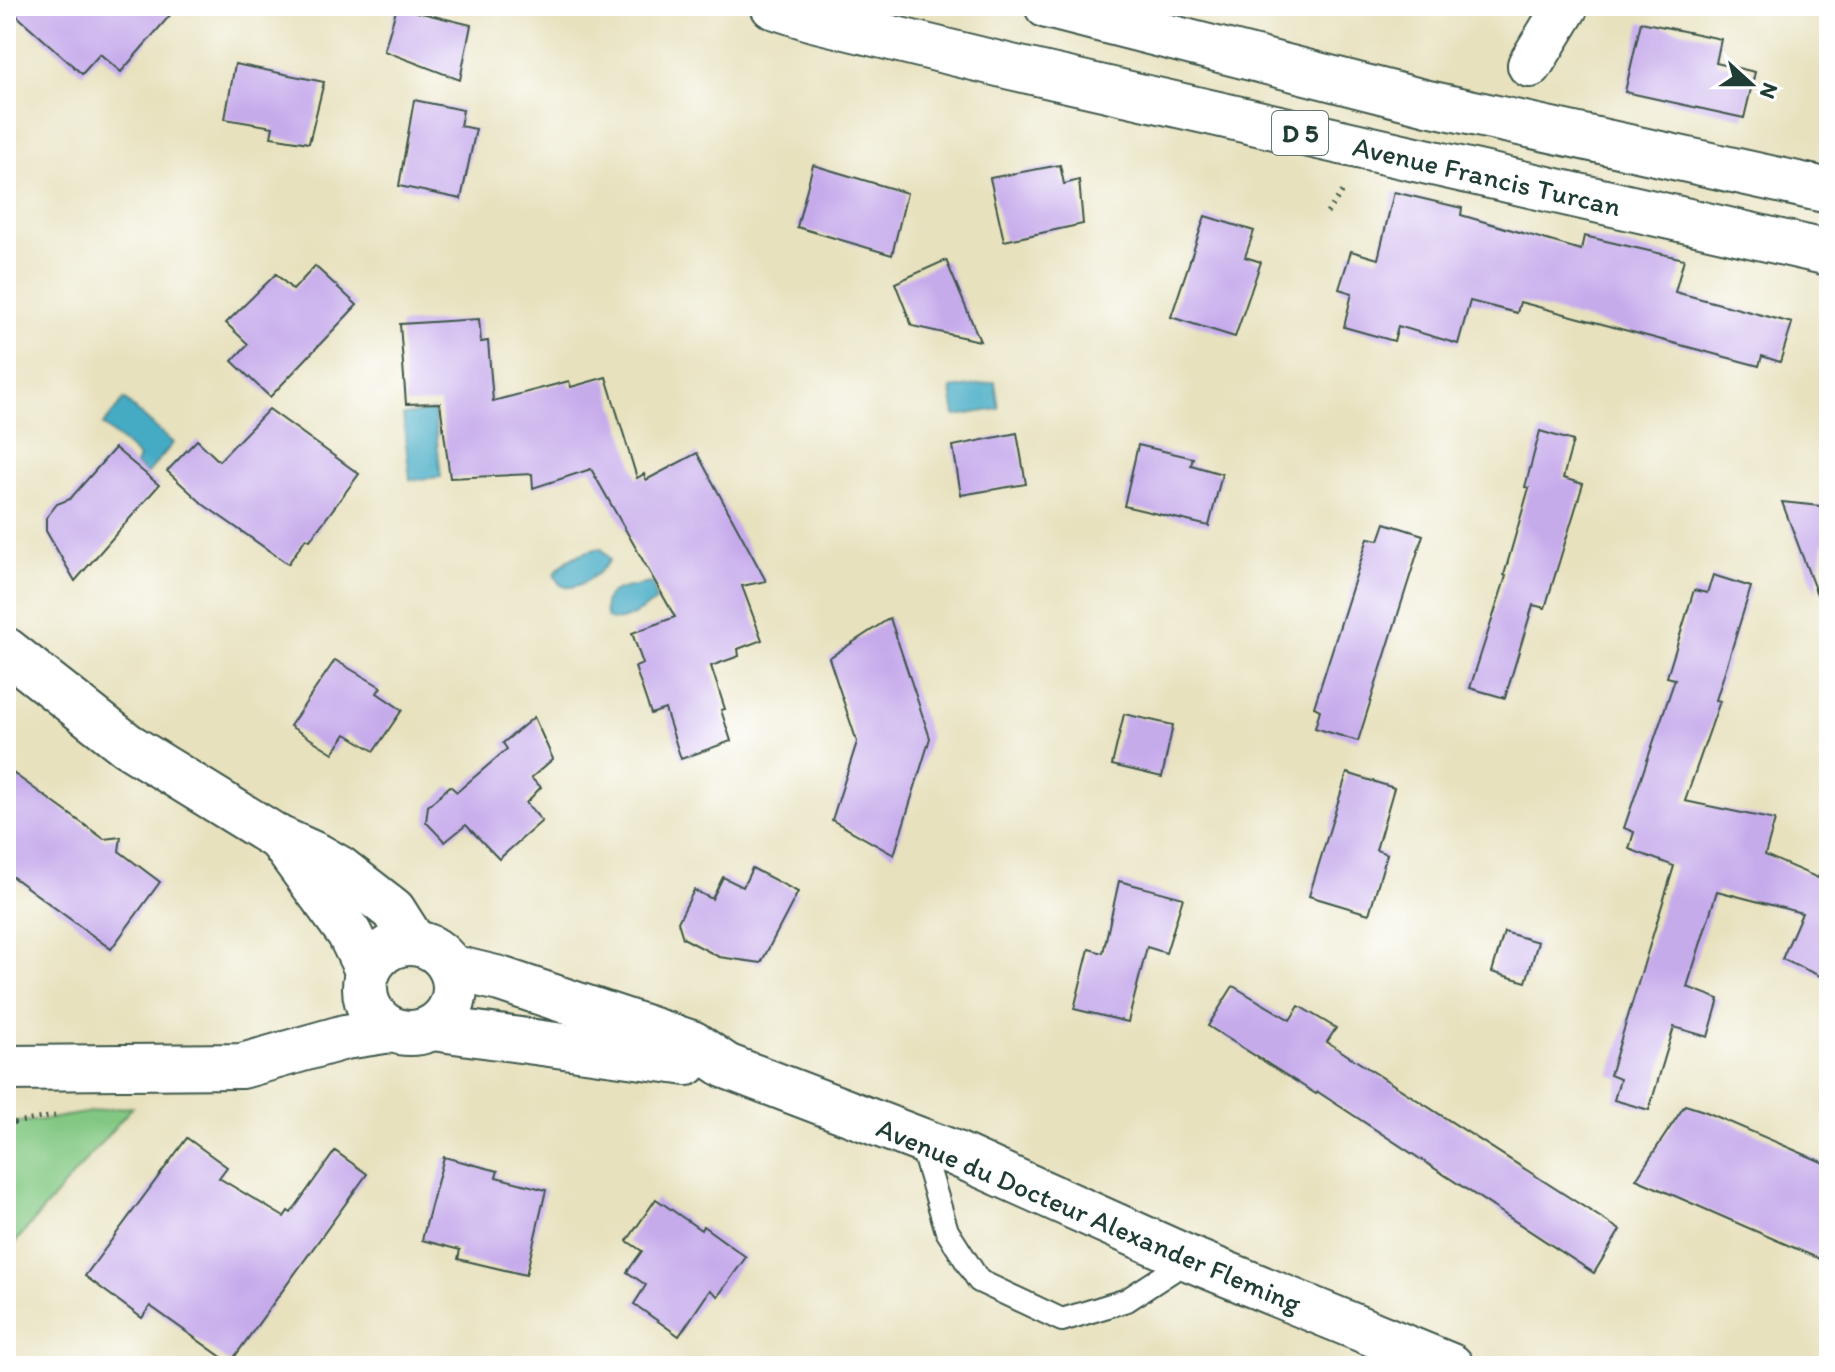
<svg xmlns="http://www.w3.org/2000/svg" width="1835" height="1372" font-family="Itim,sans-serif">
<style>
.green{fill:#82c882;stroke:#50825b;stroke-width:2}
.water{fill:#45abc4;stroke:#32747c;stroke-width:2}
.building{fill:#c6abeb}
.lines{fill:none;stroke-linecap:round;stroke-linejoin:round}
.service-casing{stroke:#3d5649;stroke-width:26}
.minor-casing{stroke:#3d5649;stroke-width:48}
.secondary-casing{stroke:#3d5649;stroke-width:48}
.primary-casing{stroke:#3d5649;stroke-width:48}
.path{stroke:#3d5649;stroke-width:5;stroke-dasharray:2 6;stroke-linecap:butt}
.service{stroke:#fff;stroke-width:22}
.minor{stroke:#fff;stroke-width:44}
.secondary{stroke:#fff;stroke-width:44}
.primary{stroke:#fff;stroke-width:44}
.labels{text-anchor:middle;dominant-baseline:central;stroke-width:7;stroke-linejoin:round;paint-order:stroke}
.shield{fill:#fff;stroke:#627771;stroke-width:2}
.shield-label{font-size:26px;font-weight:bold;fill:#1f3d34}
.street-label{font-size:28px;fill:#1f3d34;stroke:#fff}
</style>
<rect width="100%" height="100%" fill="#fff"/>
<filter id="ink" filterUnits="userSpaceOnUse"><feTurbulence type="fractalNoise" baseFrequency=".0125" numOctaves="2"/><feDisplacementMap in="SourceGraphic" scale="16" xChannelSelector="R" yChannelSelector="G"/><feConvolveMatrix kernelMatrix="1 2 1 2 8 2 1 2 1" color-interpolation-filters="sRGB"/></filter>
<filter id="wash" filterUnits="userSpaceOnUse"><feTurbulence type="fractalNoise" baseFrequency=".006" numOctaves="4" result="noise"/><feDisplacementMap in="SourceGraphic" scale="32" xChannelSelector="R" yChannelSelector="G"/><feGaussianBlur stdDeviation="1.8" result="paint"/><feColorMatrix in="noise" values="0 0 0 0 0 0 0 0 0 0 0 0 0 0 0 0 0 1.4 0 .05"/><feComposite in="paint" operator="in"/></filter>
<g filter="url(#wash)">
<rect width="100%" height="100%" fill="#e7e1bd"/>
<path class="green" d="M 132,1107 L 6,1253 L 6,1122 C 48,1123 90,1109 132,1107 Z"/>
<g class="water">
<path d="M 995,382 L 999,409 L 955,416 L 951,389 Z"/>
<path d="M 124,399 L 173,443 L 147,474 L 136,465 L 139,457 L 103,425 Z"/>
<path d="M 434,411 L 441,477 L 410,480 L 403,415 Z"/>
<path d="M 601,548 L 610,559 C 605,571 574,594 561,585 C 559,583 555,577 554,574 C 566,558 582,552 601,548 Z"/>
<path d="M 650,583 L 653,584 L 656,601 C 642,609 622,627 607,618 C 596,586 627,589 650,583 Z"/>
</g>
<g id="blocks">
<g class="building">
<path d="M 6,6 L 178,6 L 121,72 L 100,54 L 82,74 Z"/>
<path d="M 397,7 L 471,25 L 460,80 L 384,51 Z"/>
<path d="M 1641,22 L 1721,39 L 1716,63 L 1755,72 L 1744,118 L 1625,92 Z"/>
<path d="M 235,64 L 324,82 L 309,143 L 271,137 L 273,127 L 225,119 Z"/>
<path d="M 414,100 L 463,110 L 460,126 L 476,129 L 461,199 L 399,186 Z"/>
<path d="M 813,165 L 907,193 L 892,255 L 797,227 Z"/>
<path d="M 1060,165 L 1064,184 L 1079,180 L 1083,224 L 1004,241 L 990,178 Z"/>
<path d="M 1394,192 L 1462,208 L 1461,215 L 1581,250 L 1584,236 L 1684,259 L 1675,292 L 1792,323 L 1780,362 L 1762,356 L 1759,366 L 1520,302 L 1517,313 L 1470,301 L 1458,344 L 1398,326 L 1394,341 L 1344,327 L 1352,293 L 1339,289 L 1351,251 L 1378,259 Z"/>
<path d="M 1205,216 L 1254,231 L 1245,257 L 1261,262 L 1235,337 L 1171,317 Z"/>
<path d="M 946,260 L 980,341 L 912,326 L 895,283 Z"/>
<path d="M 315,266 L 357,305 L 270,397 L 232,361 L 248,344 L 226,323 L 276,274 L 293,290 Z"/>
<path d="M 479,319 L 481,342 L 488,341 L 493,401 L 569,381 L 571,387 L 606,377 L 637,478 L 644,474 L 646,480 L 697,453 L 766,581 L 742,586 L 762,640 L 738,649 L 739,656 L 711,666 L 725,709 L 721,710 L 731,741 L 681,759 L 665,709 L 651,714 L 635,667 L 643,664 L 632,633 L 675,617 L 591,469 L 533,488 L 532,474 L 450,478 L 440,403 L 406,404 L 400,324 Z"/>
<path d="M 269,409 L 359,474 L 310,540 L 306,538 L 288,564 L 204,505 L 167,471 L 197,440 L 219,461 Z"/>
<path d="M 1540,431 L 1573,441 L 1563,478 L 1583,484 L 1545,608 L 1533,605 L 1505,698 L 1470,688 L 1506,576 L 1504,575 L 1529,488 L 1525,487 Z"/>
<path d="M 1017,433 L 1026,484 L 961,495 L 953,446 Z"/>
<path d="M 1138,445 L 1193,458 L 1191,465 L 1222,474 L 1209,526 L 1124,506 Z"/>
<path d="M 115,448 L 159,485 L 75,581 L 46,531 L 46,518 L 57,504 L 70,499 Z"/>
<path d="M 1782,502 L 1829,507 L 1816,592 Z"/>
<path d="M 1385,523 L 1423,535 L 1358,741 L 1315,728 L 1320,710 L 1314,707 L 1368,538 L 1379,540 Z"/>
<path d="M 1713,575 L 1751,587 L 1716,700 L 1720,701 L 1685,801 L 1775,820 L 1765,855 L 1818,878 L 1829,852 L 1829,980 L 1782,959 L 1802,913 L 1717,891 L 1687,987 L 1719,999 L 1708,1037 L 1674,1027 L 1649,1110 L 1614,1100 L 1620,1079 L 1610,1075 L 1674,866 L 1629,849 L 1634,832 L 1624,828 L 1675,679 L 1667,677 L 1694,590 L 1707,593 Z"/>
<path d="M 890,618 L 930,738 L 894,855 L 832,820 L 857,742 L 829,658 Z"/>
<path d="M 335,660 L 381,687 L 377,693 L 402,710 L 374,751 L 346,734 L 333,753 L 290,726 Z"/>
<path d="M 1124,714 L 1173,725 L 1162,777 L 1112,765 Z"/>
<path d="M 534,717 L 553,759 L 531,778 L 541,787 L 526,803 L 542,821 L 499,859 L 466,825 L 445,842 L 426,822 L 428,806 L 450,786 L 457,792 L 507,749 L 503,743 Z"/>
<path d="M 6,768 L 104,839 L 121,837 L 119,851 L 160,882 L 111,949 L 6,872 Z"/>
<path d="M 1347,773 L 1394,788 L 1376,850 L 1387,854 L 1369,914 L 1309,896 Z"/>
<path d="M 752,868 L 798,892 L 761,963 L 719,957 L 683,938 L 678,922 L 694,890 L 712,899 L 723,877 L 743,887 Z"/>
<path d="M 1119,881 L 1183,898 L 1166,953 L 1147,947 L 1128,1022 L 1074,1009 L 1089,949 L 1103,953 Z"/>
<path d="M 1504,932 L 1538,942 L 1526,982 L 1492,972 Z"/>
<path d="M 1233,986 L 1290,1020 L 1299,1006 L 1336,1028 L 1327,1042 L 1620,1230 L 1594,1273 L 1318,1092 L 1316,1094 L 1208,1026 Z"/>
<path d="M 1685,1105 L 1704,1111 L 1829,1165 L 1829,1263 L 1636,1179 Z"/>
<path d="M 187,1138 L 227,1167 L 219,1178 L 284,1217 L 288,1211 L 291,1213 L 335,1151 L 367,1174 L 230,1363 L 150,1306 L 142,1318 L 85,1276 Z"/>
<path d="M 444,1157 L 498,1171 L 496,1177 L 546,1190 L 526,1275 L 458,1259 L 460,1250 L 422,1240 Z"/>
<path d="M 656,1199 L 701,1230 L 703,1226 L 746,1257 L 718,1296 L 710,1290 L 679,1336 L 634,1304 L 646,1285 L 627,1272 L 642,1251 L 627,1241 Z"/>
</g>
</g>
</g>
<g filter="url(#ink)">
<use href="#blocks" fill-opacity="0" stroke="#3d5649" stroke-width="2"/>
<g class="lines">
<g class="service-casing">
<path id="service" d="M 920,1141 L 947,1231 L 979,1281 L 1062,1320 L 1127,1300 L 1190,1259"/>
</g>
<g class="minor-casing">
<path id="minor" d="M 1530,65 L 1566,6"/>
</g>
<g class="secondary-casing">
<g id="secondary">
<path d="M 6,650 L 127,745 L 278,838 L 318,856 L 339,868 L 393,910 L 414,943"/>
<path d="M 285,846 L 349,933 L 368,972"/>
<circle cx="410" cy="988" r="45"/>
<path d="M 450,967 L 500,979 L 692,1043 L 726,1066 L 954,1153 L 1190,1259 L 1451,1366"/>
<path d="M 433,1028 L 687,1063"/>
<path d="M 6,1068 L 242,1066 L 345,1037 L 391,1030"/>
</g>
</g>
<g class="primary-casing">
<g id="primary">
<path d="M 773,6 L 813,19 L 1011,67 L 1829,253"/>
<path d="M 1047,6 L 1428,103 L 1829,191"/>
</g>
</g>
<g class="path">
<path d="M 1327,213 L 1344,189"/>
<path d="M 6,1124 L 55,1116"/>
</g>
<use href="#service" class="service"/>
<use href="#minor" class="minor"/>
<use href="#secondary" class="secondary"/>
<use href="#primary" class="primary"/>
</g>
</g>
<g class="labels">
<rect class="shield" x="1272" y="111" width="56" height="44" rx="6"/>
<g class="shield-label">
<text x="1300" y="133">D 5</text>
</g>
<g class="street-label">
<text transform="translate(1487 176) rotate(13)">Avenue Francis Turcan</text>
<text transform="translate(1089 1215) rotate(23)">Avenue du Docteur Alexander Fleming</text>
</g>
</g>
<rect width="1835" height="1372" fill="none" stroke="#fff" stroke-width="32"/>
<g transform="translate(1751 84) rotate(111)" stroke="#ffffff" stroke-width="6" paint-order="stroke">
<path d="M0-6L14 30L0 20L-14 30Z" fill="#1f3d34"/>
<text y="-12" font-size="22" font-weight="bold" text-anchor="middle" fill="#1f3d34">N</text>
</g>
</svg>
